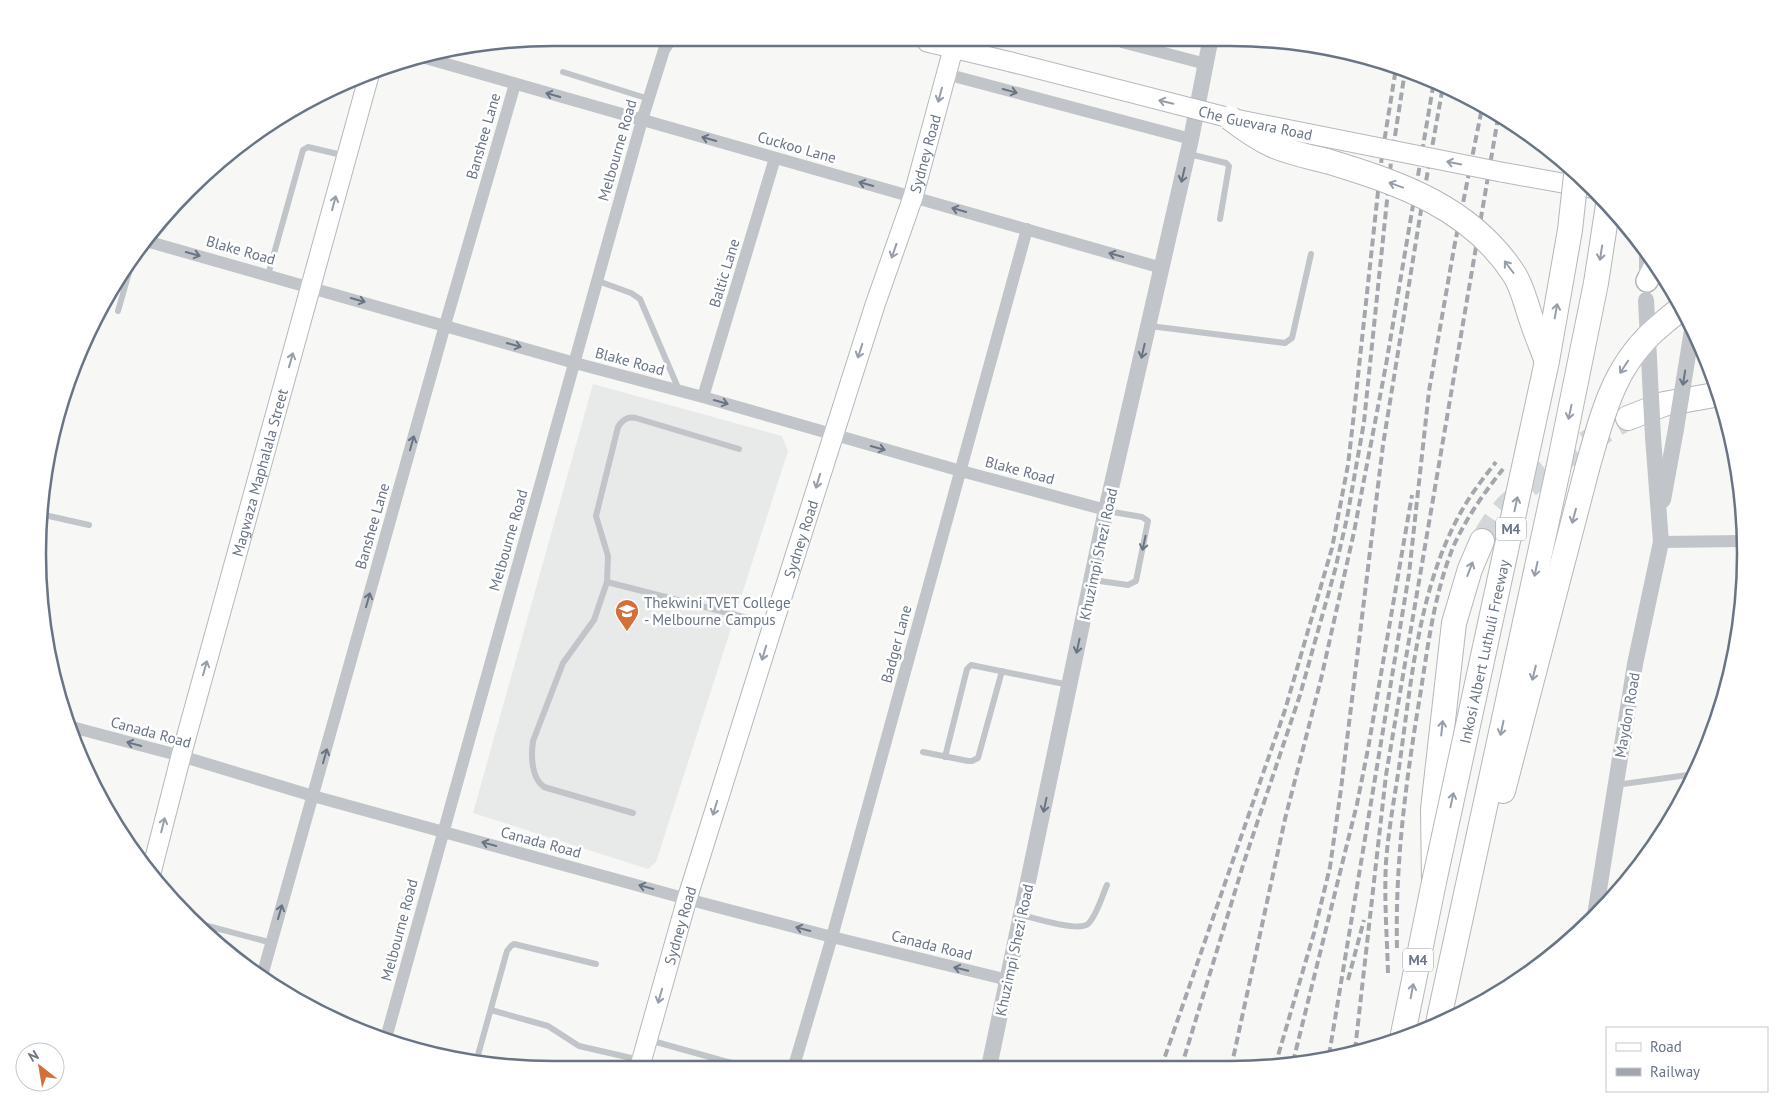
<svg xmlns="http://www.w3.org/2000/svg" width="1783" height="1107" font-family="'PT Sans',sans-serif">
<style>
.built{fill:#e8e9e9}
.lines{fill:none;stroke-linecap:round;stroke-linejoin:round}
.motorway-tunnel{stroke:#d4d7d9;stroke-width:24;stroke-dasharray:24 12;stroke-linecap:butt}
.secondary-casing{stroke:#b4b8bd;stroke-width:21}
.primary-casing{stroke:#b2b6bb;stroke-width:24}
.motorway-casing{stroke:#b4b7bb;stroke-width:26}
.service{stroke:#c1c4c8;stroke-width:6}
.minor{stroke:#c1c4c8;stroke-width:12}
.tertiary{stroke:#c1c4c8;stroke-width:16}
.secondary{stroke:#fff;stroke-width:19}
.primary{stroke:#fff;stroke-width:21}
.motorway{stroke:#fff;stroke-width:24}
.rail{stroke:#a3a7ad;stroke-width:4;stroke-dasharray:8 4;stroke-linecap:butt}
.secondary-bridge-casing{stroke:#b4b8bd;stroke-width:21;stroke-linecap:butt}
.motorway-bridge-casing{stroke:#b4b7bb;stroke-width:26;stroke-linecap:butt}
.tertiary-bridge{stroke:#c1c4c8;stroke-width:16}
.secondary-bridge{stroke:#fff;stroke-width:19}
.motorway-bridge{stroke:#fff;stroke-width:24}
.oneway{stroke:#697584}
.oneway2{stroke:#969ea9}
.labels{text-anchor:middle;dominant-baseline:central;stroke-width:5;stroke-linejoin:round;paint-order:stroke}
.shield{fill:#fff;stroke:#969ea9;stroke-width:1}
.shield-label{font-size:14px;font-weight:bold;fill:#697584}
.street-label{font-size:15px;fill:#697584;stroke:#fff}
.poi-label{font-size:15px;fill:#697584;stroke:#fff;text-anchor:start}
.rim{fill:none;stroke:#697584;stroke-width:2.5}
</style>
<rect width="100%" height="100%" fill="#f7f8f5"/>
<path class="built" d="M 593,384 L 782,436 L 788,451 L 656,862 L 648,869 L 473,813 Z"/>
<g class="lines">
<path class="motorway-tunnel" d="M 1482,541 C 1490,528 1498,514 1509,504 C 1543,470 1586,441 1628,418"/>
<g class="secondary-casing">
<g id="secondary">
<path d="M 927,42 L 1011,62"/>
<path d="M 1501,172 L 1590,188"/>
<path id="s1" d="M 151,873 L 181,756 L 370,72"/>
<path id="s2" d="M 640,1066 L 687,899 L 773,625 L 875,305 L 913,197 L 955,42"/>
</g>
</g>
<g class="primary-casing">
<path id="primary" d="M 1647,281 L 1655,265"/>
</g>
<g class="motorway-casing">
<g id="motorway">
<path d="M 1628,418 L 1664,404 L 1720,394"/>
<path d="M 1503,791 L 1587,469"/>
<path d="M 1438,1023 L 1558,470"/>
<path d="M 1402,1039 L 1434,882 L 1433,809 L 1454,623 L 1470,569 L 1482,541"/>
</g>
</g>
<g class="service">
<path d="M 563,72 L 649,99"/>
<path d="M 1189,154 L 1226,163 L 1229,166 L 1220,219"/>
<path d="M 268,275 L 303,150 L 308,147 L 346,156"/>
<path d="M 598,281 L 631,293 L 640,299 L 679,390"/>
<path d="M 118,311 L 134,255"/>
<path d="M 1150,326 L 1285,343 L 1292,338 L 1311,254"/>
<path d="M 40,514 L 89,525"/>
<path d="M 1093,580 L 1128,585 L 1136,581 L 1148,521 L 1142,517 L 1107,511"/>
<path d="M 607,582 L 771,624"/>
<path d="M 923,752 L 968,761 L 972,761 L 978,758 L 1002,671"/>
<path d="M 945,757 L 967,669 L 971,665 L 1069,685"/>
<path d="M 1616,785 L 1695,774"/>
<path d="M 633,813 L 544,787 C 531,778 531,755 533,741 L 563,663 L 594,620 L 607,582 L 608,556 L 596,516 L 618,427 C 622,420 628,416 636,418 L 739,449"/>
<path d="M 1022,915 C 1034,918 1079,932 1088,924 C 1097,915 1102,896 1107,885"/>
<path d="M 193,922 L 272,943"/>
<path d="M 491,1010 L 548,1026 L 579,1046 L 640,1060"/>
<path d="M 649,1040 L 742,1066"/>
<path d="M 476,1062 L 507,951 L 511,946 L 514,944 L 596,964"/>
</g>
<g class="minor">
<path d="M 1122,42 L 1206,64"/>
<path d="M 422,57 L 1162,268"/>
<path d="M 946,74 L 1191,139"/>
<path d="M 146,241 L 575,363 L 703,397 L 961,471 L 1106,510"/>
<path d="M 703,397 L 775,158"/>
<path d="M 1661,542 L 1743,541"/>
<path d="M 68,726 L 181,756 L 313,796 L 687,899 L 832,937 L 1008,980"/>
<path d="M 262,976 L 445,325 L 515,84"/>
<path d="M 386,1038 L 642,120 L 664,50 L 669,42"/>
<path d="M 794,1066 L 832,937 L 1027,229"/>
</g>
<g class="tertiary">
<path d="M 1647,280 L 1647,255"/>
<path d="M 1663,500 L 1676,429"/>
<path d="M 1595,915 L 1635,664 L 1661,542 L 1653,437"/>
<path d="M 989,1067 L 1106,510 L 1191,139 L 1210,42"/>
</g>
<use href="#secondary" class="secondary"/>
<use href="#primary" class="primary"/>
<use href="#motorway" class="motorway"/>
<g class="rail">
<path d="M 1702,369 L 1710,369"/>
<path d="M 1397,948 C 1395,863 1406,780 1420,696 C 1428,646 1434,593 1454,545 C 1467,517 1484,493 1503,469"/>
<path d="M 1388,973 C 1387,936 1384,899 1386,862 C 1389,823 1397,785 1402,746 C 1413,665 1422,577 1465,505 C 1474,490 1485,476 1496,462"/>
<path d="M 1348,980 L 1364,920"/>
<path d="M 1355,1050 L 1386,775 L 1498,118"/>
<path d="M 1329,1055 L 1409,574 L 1429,391 L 1454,248 L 1482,108"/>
<path d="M 1293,1062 L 1357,804 L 1368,749 L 1412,495"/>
<path d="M 1275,1066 L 1314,933 L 1330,867 L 1341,789 L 1383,445 L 1422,204 L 1443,86"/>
<path d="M 1161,1068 L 1285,710 L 1332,548 L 1348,465 L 1353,422 L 1382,155 L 1396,68"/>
<path d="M 1181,1068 L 1244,862 L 1300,695 L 1335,570 L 1347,518 L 1364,422 L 1391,162 L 1405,71"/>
<path d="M 1231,1068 L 1285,819 L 1321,679 L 1354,532 L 1386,365 L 1434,81"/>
</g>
<g class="secondary-bridge-casing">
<g id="secondary-bridge">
<path id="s3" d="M 1011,62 L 1230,118 L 1501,172"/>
</g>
</g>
<g class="motorway-bridge-casing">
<g id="motorway-bridge">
<path d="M 1230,118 C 1243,128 1257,138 1272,145 C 1290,153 1311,157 1330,162 C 1402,184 1471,208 1514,274 C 1521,285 1524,297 1528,309 C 1533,326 1540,343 1546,359"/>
<path d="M 1587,469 C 1603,413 1614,363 1661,325 C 1668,319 1674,313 1682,309"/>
<path d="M 1558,470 L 1596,283 L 1608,205"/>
<path id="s4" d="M 1434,882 L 1547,361 L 1570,230 L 1576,175"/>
</g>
</g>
<g class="tertiary-bridge">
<path d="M 1646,300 L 1653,437"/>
<path d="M 1676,429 L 1692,330"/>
</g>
<use href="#secondary-bridge" class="secondary-bridge"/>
<use href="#motorway-bridge" class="motorway-bridge"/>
</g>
<defs><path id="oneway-shaft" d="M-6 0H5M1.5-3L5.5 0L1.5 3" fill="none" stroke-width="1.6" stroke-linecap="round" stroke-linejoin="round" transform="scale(1.25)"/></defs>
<g class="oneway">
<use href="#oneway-shaft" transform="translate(1010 91) rotate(15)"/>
<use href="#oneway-shaft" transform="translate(553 95) rotate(-164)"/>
<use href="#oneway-shaft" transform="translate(709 139) rotate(-164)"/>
<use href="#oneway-shaft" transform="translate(1183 175) rotate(103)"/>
<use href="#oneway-shaft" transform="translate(866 184) rotate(-164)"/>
<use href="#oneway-shaft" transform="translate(959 210) rotate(-164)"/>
<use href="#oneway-shaft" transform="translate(193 254) rotate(16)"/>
<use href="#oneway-shaft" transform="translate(1116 255) rotate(-164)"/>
<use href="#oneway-shaft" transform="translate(358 300) rotate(16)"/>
<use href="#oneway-shaft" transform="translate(514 345) rotate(16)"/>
<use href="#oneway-shaft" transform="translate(1143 351) rotate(103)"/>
<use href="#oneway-shaft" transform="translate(1684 378) rotate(99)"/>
<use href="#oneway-shaft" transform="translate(721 402) rotate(16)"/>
<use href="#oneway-shaft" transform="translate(412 443) rotate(-74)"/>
<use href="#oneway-shaft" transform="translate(878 448) rotate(16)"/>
<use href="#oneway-shaft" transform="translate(1144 543) rotate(102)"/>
<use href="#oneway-shaft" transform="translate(368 600) rotate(-74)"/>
<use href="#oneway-shaft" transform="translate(1078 646) rotate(102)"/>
<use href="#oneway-shaft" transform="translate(134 744) rotate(-165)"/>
<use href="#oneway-shaft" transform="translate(325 756) rotate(-74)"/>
<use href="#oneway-shaft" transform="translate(1045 805) rotate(102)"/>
<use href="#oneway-shaft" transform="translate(489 844) rotate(-165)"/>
<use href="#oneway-shaft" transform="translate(646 887) rotate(-165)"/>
<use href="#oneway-shaft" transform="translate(280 912) rotate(-74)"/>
<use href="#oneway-shaft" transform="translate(803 929) rotate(-165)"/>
<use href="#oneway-shaft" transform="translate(961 969) rotate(-166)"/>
</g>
<g class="oneway2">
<use href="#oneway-shaft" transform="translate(940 95) rotate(105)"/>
<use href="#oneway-shaft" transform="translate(1166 102) rotate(-166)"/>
<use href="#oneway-shaft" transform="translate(1454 163) rotate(-169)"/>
<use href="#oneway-shaft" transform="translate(1396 185) rotate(-160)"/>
<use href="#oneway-shaft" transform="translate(334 203) rotate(-75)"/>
<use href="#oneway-shaft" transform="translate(894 251) rotate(109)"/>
<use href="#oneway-shaft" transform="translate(1601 253) rotate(99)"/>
<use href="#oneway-shaft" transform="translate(1509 267) rotate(-127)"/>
<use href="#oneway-shaft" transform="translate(1556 311) rotate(-80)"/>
<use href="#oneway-shaft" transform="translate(860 351) rotate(108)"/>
<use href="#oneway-shaft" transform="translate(291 360) rotate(-74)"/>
<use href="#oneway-shaft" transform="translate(1624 367) rotate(123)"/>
<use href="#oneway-shaft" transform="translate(1570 412) rotate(102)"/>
<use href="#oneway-shaft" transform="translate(818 481) rotate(107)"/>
<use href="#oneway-shaft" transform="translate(1516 504) rotate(-78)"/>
<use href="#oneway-shaft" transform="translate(1574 516) rotate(105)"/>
<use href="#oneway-shaft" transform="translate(1470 569) rotate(-69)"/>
<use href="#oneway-shaft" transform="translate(1536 569) rotate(102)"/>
<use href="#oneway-shaft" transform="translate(764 653) rotate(107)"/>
<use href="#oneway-shaft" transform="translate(205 668) rotate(-74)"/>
<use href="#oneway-shaft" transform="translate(1534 673) rotate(104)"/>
<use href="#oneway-shaft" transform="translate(1442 728) rotate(-84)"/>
<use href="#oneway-shaft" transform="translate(1502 728) rotate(102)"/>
<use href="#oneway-shaft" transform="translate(1452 800) rotate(-78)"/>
<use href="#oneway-shaft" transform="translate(715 808) rotate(107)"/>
<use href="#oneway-shaft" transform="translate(163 825) rotate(-76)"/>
<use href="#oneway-shaft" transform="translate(1412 991) rotate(-79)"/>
<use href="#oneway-shaft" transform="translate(660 996) rotate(106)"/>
</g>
<defs>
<g id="university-pin" transform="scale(1.25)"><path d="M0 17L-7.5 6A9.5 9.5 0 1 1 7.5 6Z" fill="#d46f39" stroke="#fff"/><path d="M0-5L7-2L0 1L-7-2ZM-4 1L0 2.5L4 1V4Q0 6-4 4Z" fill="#fff"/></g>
</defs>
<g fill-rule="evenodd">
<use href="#university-pin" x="627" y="611"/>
</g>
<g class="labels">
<g class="shield">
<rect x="1496" y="517.5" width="30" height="23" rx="4"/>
<rect x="1403" y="948.5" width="30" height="23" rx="4"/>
</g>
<g class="shield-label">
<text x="1511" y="529">M4</text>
<text x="1418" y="960">M4</text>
</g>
<g class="street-label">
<text stroke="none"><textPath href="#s3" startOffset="252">Che Guevara Road</textPath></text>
<text transform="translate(483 136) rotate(-74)">Banshee Lane</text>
<text transform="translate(797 147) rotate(16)">Cuckoo Lane</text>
<text transform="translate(617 150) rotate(-74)">Melbourne Road</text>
<text stroke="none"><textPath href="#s2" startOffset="956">Sydney Road</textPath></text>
<text transform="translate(241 250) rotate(16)">Blake Road</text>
<text transform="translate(724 273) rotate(-73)">Baltic Lane</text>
<text transform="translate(630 361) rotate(15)">Blake Road</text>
<text transform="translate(1020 470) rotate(15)">Blake Road</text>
<text stroke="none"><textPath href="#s1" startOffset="415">Magwaza Maphalala Street</textPath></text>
<text transform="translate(372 526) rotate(-74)">Banshee Lane</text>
<text stroke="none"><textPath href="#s2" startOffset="551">Sydney Road</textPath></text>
<text transform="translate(508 540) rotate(-74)">Melbourne Road</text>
<text transform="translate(1098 554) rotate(-78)">Khuzimpi Shezi Road</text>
<text transform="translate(896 644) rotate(-75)">Badger Lane</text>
<text stroke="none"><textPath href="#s4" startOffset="236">Inkosi Albert Luthuli Freeway</textPath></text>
<text transform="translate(1627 715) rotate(-80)">Maydon Road</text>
<text transform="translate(151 732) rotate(15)">Canada Road</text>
<text transform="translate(541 842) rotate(15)">Canada Road</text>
<text stroke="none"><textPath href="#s2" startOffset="146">Sydney Road</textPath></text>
<text transform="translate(399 930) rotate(-75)">Melbourne Road</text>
<text transform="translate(932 945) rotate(14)">Canada Road</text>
<text transform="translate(1014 950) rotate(-78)">Khuzimpi Shezi Road</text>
</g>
<g class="poi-label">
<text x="644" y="602">Thekwini TVET College<tspan x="644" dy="17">- Melbourne Campus</tspan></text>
</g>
</g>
<path d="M0 0H1783V1107H0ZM553 46H1230A507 507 0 0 1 1737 553V554A507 507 0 0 1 1230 1061H553A507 507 0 0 1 46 554V553A507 507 0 0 1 553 46Z" fill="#fff" fill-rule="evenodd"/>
<path class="rim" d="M553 46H1230A507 507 0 0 1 1737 553V554A507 507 0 0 1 1230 1061H553A507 507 0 0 1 46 554V553A507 507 0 0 1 553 46Z"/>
<rect x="1606" y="1027" width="162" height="65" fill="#ffffff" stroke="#c3c8ce"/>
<rect x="1616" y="1043" width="25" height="8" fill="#ffffff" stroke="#c3c8ce"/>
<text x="1650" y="1052" font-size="15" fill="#697584">Road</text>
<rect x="1616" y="1068" width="25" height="8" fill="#a3a7ad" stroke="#c3c8ce"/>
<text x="1650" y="1077" font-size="15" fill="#697584">Railway</text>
<g transform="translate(40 1067) rotate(329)"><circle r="24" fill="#ffffff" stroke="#c3c8ce"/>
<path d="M0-4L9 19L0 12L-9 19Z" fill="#d46f39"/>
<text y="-8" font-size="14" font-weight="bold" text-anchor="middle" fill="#697584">N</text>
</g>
</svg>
